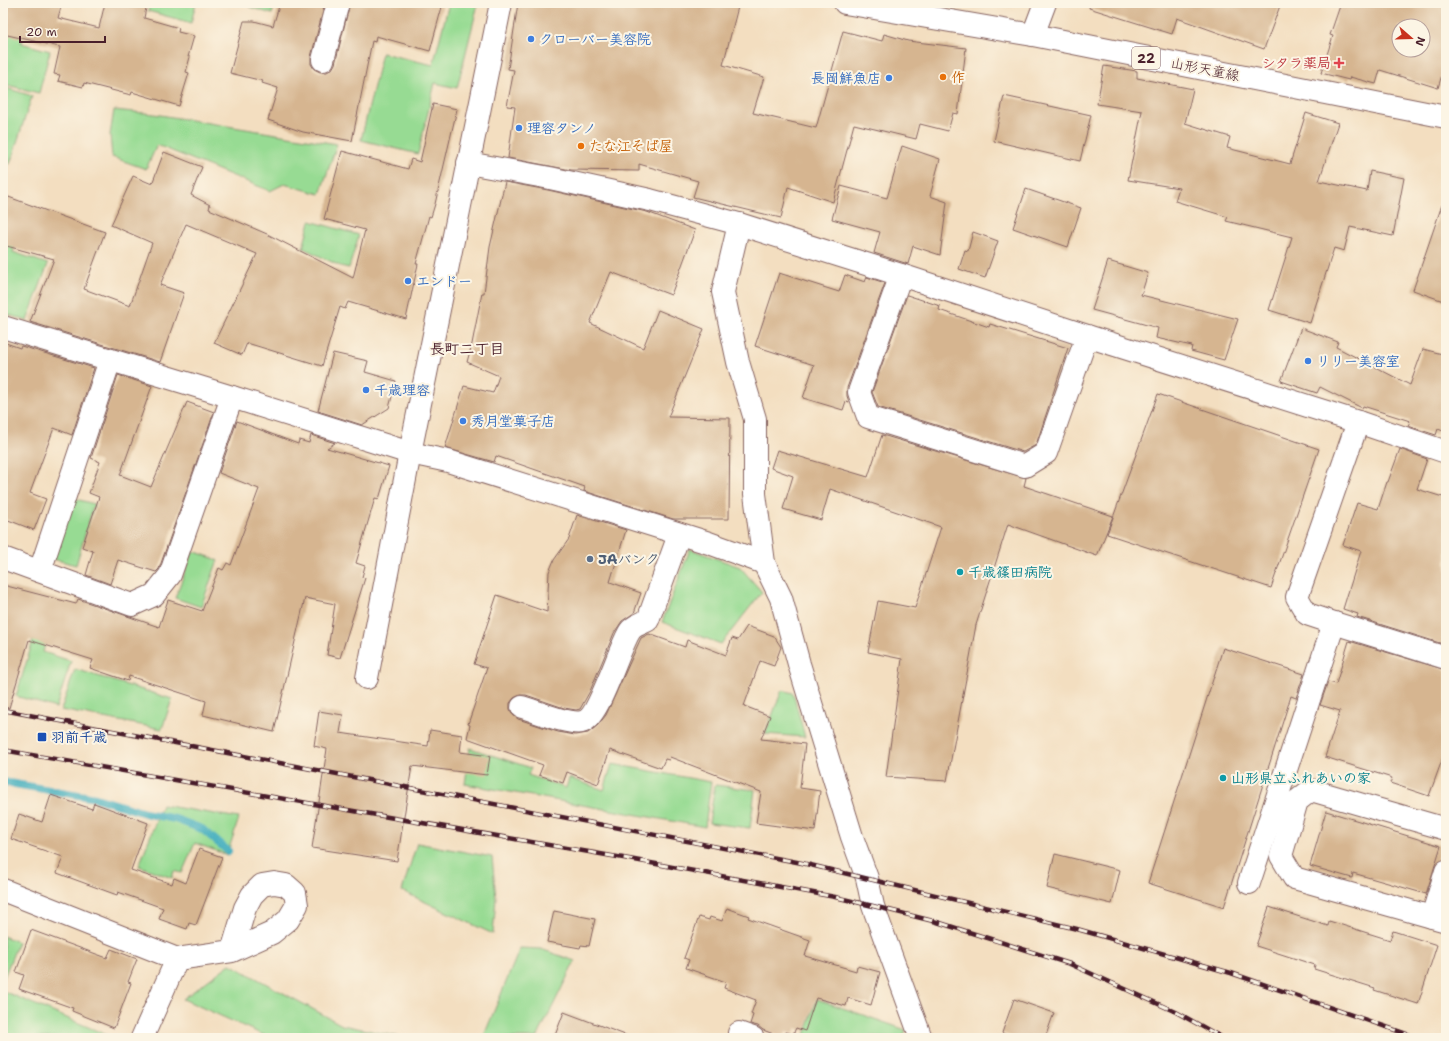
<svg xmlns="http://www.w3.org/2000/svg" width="1449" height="1041" font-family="'Shantell Sans','Klee One',sans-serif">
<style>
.green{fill:#97db93;stroke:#707d5f}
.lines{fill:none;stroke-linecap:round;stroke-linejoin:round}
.stream{stroke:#3fadbd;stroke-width:8}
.building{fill:#d6b590;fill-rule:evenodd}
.minor-casing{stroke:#85625f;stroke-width:24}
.major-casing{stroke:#85625f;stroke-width:24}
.minor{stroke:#fff;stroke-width:22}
.major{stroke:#fff;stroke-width:22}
.rail-casing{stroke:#4a1f2b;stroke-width:4.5}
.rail{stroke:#fcf5e5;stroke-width:3;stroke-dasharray:9;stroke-linecap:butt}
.shop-dot{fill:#3f7fe0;stroke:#fcf5e5;stroke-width:1.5}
.health-dot{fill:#e0444e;stroke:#fcf5e5;stroke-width:1.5}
.food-dot{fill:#e8710a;stroke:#fcf5e5;stroke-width:1.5}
.service-dot{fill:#5c6f8a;stroke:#fcf5e5;stroke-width:1.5}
.culture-dot{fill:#0f9aa8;stroke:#fcf5e5;stroke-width:1.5}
.transit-dot{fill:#1a4fb4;stroke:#fcf5e5;stroke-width:1.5}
.labels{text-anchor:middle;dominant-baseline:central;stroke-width:4;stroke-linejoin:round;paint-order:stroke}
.shield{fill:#fcf5e5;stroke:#7f5f63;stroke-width:1}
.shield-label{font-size:13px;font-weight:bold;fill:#4a1f2b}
.shop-label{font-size:14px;font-weight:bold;fill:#366cbe;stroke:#fcf5e5;text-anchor:start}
.health-label{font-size:14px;font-weight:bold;fill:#be3a42;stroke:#fcf5e5;text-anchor:end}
.street-label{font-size:14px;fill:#4a1f2b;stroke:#fcf5e5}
.food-label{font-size:14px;font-weight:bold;fill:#c56008;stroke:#fcf5e5;text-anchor:start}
.service-label{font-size:14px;font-weight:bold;fill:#4e5e75;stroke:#fcf5e5;text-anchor:start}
.culture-label{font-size:14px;font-weight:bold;fill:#0d838f;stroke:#fcf5e5;text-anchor:start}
.transit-label{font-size:14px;font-weight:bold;fill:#164399;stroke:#fcf5e5;text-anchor:start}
.neighbourhood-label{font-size:15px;font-weight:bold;fill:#4a1f2b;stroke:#fcf5e5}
</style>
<rect width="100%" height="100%" fill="#fcf5e5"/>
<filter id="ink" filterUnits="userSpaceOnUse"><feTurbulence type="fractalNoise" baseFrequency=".025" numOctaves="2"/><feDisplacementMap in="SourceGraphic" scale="8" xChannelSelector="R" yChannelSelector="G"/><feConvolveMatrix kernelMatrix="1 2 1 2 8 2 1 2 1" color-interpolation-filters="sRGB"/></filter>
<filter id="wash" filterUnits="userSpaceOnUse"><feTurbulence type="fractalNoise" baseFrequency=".012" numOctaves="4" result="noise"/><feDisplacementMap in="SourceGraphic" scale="16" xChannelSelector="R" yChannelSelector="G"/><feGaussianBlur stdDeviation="0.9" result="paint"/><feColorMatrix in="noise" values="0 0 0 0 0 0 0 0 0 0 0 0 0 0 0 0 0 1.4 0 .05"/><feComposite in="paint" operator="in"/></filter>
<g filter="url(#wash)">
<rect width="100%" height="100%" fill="#f3dec0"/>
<g class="green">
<path d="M 31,3 L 21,43 L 50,51 L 39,93 L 3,84 L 3,27 Z"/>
<path d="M 150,3 L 196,3 L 191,23 L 148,11 Z"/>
<path d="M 250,3 L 275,3 L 272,14 L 249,7 Z"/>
<path d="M 449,3 L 476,3 L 477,8 L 457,88 L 435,83 L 418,154 L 361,140 L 382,53 L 433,65 Z"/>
<path d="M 3,87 L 32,96 L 10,164 L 3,162 Z"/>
<path d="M 114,110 L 154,114 L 337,144 L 320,194 L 284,184 L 270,191 L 157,145 L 146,169 L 112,157 L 110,135 Z"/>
<path d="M 310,221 L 359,235 L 349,268 L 340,266 L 303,248 Z"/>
<path d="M 3,234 L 17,239 L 13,252 L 48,264 L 27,321 L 3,313 Z"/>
<path d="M 72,498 L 94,504 L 76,565 L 53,559 Z"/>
<path d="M 690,549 L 740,567 L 762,592 L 721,644 L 662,622 Z"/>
<path d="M 193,551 L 218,560 L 201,607 L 175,598 Z"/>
<path d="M 42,611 L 54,614 L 43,652 L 71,661 L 56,708 L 16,696 Z"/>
<path d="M 75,669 L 172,699 L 162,729 L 61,710 Z"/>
<path d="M 782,690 L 793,693 L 805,737 L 765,734 Z"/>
<path d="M 470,748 L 531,768 L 528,775 L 566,788 L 569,778 L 604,790 L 612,764 L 711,782 L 705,827 L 465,784 Z"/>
<path d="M 715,785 L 755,790 L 750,828 L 709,823 Z"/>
<path d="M 162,805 L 239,818 L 227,855 L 195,843 L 182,873 L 174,871 L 172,878 L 139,866 Z"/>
<path d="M 417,843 L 492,857 L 496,898 L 493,934 L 402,891 Z"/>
<path d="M 3,936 L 18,942 L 3,980 Z"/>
<path d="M 520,948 L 541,949 L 575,961 L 537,1038 L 483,1038 Z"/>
<path d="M 230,964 L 342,1025 L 406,1038 L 270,1038 L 183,999 Z"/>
<path d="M 3,991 L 114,1038 L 3,1038 Z"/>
<path d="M 817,999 L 906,1030 L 903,1038 L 880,1038 L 870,1035 L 869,1038 L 804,1038 Z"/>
</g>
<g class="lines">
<path class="stream" d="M 3,782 L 96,798 L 145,813 L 175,819 L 202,829 L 228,851"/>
</g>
<g id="blocks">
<g class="building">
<path d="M 3,3 L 62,3 L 58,18 L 99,28 L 105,3 L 147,3 L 144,18 L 179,28 L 178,32 L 194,36 L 188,57 L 190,57 L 186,72 L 189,73 L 179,106 L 132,92 L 131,95 L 84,83 L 83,87 L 58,81 L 60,75 L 54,74 L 60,47 L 3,34 Z"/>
<path d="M 280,3 L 325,3 L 311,57 L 311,64 L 314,69 L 320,72 L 327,72 L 332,69 L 335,64 L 350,3 L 443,3 L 430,51 L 376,36 L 375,42 L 372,41 L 352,141 L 303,132 L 268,120 L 278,88 L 262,83 L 263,81 L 230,73 L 244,21 L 254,21 L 273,26 Z"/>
<path d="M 518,3 L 739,3 L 723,65 L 764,77 L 753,113 L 816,128 L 843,31 L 882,41 L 884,34 L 908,41 L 966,48 L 958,114 L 953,113 L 948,131 L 920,124 L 916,139 L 854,124 L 833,202 L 788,187 L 781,218 L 693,197 L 698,181 L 639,164 L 639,171 L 571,170 L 508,158 L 515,107 L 507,106 L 514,70 L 508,69 Z"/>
<path d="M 1090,3 L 1281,3 L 1264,49 L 1177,18 L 1172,34 L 1089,8 Z"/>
<path d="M 1341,3 L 1446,3 L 1446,61 L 1438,88 L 1380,70 L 1376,84 L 1350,77 L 1349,80 L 1321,73 L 1333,36 L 1330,35 ZM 1399,26 L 1423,26 L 1423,50 L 1399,50 Z"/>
<path d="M 1104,66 L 1137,71 L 1137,78 L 1193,89 L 1185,123 L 1230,137 L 1227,148 L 1290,164 L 1306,113 L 1338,123 L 1319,181 L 1367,191 L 1370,171 L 1404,178 L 1393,236 L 1350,227 L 1344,251 L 1334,248 L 1310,323 L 1269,310 L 1292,237 L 1226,221 L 1228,217 L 1175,201 L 1179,188 L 1128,180 L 1142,111 L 1097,104 Z"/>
<path d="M 1004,96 L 1091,115 L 1080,161 L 994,141 Z"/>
<path d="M 433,104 L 457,109 L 435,204 L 431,217 L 429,216 L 416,264 L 418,264 L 406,319 L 348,302 L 345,309 L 340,307 L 322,366 L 247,343 L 242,355 L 214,343 L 257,254 L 186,224 L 160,285 L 184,293 L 160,362 L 30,322 L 54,259 L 3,245 L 3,195 L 105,232 L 84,289 L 130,306 L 152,243 L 111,225 L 133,176 L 152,184 L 164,152 L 202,167 L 191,195 L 210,205 L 209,209 L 267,234 L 353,278 L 365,230 L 324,219 L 342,151 L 408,169 L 411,159 L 420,162 Z"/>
<path d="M 902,146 L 940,159 L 930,196 L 947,202 L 940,255 L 913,246 L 908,264 L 874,253 L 880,232 L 832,219 L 841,186 L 887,198 Z"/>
<path d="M 505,182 L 548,190 L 647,212 L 695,230 L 671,295 L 611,272 L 590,323 L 643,348 L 658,310 L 704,329 L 668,417 L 730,418 L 729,519 L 673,519 L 584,491 L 585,487 L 496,456 L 494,462 L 445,448 L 464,386 L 493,393 L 499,376 L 467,362 L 472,344 L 482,293 L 484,293 L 490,247 Z"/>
<path d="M 1026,189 L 1081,208 L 1068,247 L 1013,228 Z"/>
<path d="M 1442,205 L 1446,206 L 1446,302 L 1413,290 Z"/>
<path d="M 973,232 L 998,241 L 985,278 L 959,269 L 965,250 L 968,251 Z"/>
<path d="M 1108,261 L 1148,273 L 1141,295 L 1238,319 L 1224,360 L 1191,351 L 1192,346 L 1156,338 L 1158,328 L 1092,310 Z"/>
<path d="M 779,273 L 839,292 L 845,275 L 865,282 L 867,277 L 885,283 L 847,388 L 847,396 L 849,402 L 846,401 L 843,410 L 803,398 L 814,365 L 755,346 Z"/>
<path d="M 907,295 L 940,306 L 939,310 L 989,327 L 990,324 L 1068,348 L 1036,445 L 1023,452 L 878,407 L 872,392 Z"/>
<path d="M 1301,328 L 1338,342 L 1336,347 L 1410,385 L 1423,349 L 1446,355 L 1446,432 L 1438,429 L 1436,435 L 1408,426 L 1410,421 L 1363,406 L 1362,408 L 1320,387 L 1317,393 L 1281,381 Z"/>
<path d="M 3,342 L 20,348 L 21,346 L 94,368 L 72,435 L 54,428 L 30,493 L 46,499 L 34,530 L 3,518 Z"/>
<path d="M 333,353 L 368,361 L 365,372 L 396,381 L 389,408 L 362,425 L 318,411 Z"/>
<path d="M 118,375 L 152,386 L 120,475 L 151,487 L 187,402 L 214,412 L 159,569 L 156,572 L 118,560 L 110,584 L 86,575 L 93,551 L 82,547 L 99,497 L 89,493 L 100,462 L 91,458 Z"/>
<path d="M 1158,394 L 1319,449 L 1271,588 L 1107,534 Z"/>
<path d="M 237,421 L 298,444 L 299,440 L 309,443 L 311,435 L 335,443 L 327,448 L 389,466 L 379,499 L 375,498 L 356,563 L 365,566 L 362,577 L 365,578 L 340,658 L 327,655 L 335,604 L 305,598 L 274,732 L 203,715 L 206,701 L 129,676 L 128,681 L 90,668 L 93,660 L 29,640 L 9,708 L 3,707 L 3,585 L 76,604 L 78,599 L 159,627 L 168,600 L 202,611 L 219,568 L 223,570 L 227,563 L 231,565 L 259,489 L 219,473 Z"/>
<path d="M 882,435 L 1026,478 L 1024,486 L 1113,516 L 1097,556 L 1008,524 L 976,625 L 947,781 L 886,777 L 902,659 L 868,652 L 878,601 L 915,608 L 941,527 L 830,489 L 821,520 L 783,509 L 793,476 L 771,468 L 777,450 L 868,477 Z"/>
<path d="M 1400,449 L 1427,459 L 1417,489 L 1446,498 L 1446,645 L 1357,617 L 1358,614 L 1343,609 L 1361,551 L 1343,545 L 1357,503 L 1378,509 L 1387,482 L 1388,482 Z"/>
<path d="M 577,515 L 626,530 L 610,582 L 641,593 L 634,613 L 622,621 L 614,633 L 590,691 L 580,709 L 576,710 L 564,708 L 526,695 L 520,695 L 514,698 L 510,703 L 510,709 L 513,715 L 518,719 L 558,732 L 575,735 L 588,733 L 598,725 L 606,715 L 641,638 L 649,634 L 685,647 L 687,640 L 726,655 L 732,638 L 738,640 L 747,626 L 774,636 L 781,647 L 774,666 L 760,661 L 744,706 L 770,716 L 761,739 L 805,744 L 800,788 L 820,791 L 815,831 L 756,823 L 761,792 L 670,757 L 669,760 L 665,759 L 661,768 L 610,750 L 598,784 L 567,772 L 563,783 L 539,775 L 543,765 L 467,738 L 470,725 L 468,724 L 487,668 L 474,664 L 497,595 L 547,612 L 549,572 L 554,560 L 569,539 Z"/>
<path d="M 1349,641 L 1446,670 L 1446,749 L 1429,796 L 1390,783 L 1392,778 L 1325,757 L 1340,711 L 1320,705 L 1328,682 L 1336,684 Z"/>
<path d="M 1223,648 L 1304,674 L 1296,698 L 1291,696 L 1224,907 L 1148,883 Z"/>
<path d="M 319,711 L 343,715 L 340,733 L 428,746 L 430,730 L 462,735 L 460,752 L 490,756 L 487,775 L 412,766 L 397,861 L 312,848 L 327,749 L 314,746 Z"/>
<path d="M 51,795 L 92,809 L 94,803 L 148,823 L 131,870 L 172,884 L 174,878 L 186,883 L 199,849 L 222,857 L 196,925 L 189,923 L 187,929 L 159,919 L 163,908 L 118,892 L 117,895 L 57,873 L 63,857 L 11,839 L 19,814 L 42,822 Z"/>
<path d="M 1326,811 L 1441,846 L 1426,894 L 1353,873 L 1352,878 L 1310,866 Z"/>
<path d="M 1055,854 L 1120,870 L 1112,904 L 1047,888 Z"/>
<path d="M 1269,907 L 1328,926 L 1329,921 L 1390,940 L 1393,931 L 1437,945 L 1418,1004 L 1374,990 L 1375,988 L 1314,969 L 1315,965 L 1256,946 Z"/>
<path d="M 727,908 L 749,916 L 748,918 L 810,940 L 805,956 L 856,971 L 857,966 L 880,972 L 871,1005 L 848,998 L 846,1006 L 816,998 L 805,1031 L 796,1028 L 793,1034 L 786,1032 L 784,1038 L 763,1030 L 758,1026 L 750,1024 L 753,1015 L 751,1014 L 756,1000 L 724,988 L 726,982 L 686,968 L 689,960 L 684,958 L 699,917 L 709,920 L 710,917 L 722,921 Z"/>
<path d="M 554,911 L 595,919 L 589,946 L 581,945 L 580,948 L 547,942 Z"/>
<path d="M 31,930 L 107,958 L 111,949 L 137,959 L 128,982 L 131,983 L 114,1028 L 72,1011 L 73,1008 L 19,989 L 24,975 L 16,972 Z"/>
<path d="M 1014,999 L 1054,1013 L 1045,1038 L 1015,1038 L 1002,1033 Z"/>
<path d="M 564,1012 L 628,1036 L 628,1038 L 554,1038 Z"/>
</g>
</g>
</g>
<g filter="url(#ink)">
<use href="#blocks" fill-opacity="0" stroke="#85625f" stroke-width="1"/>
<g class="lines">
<g class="minor-casing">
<g id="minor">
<path d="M 1033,35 L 1045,3"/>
<path d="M 323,60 L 338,3"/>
<path d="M 468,163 L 550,178 L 650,200 L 739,224 L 901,275 L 1087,336 L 1358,422 L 1446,452"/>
<path d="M 739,224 L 723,292 L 738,362 L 755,419 L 755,494 L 764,563"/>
<path d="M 901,275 L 859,392 L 868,417 L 1025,466 L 1046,453 L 1087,336"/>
<path d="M 3,327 L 232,397 L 410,453 L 448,461 L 709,543 L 764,563 L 781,598 L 799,664 L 852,837 L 867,878 L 873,906 L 921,1038"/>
<path d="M 3,558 L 132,605 L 154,595 L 170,575 L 232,397"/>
<path d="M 40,571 L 110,360"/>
<path d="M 1334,623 L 1307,614 L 1297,597 L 1358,422"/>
<path d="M 367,678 L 410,453 L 501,3"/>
<path d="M 522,707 C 536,711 568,725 582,722 C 599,719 619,647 630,631 C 633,626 643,623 648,620 L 679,535"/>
<path d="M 1446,829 L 1311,790 L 1297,801 L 1281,856 L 1294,878 L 1446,921"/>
<path d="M 1249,883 L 1334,623 L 1446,658"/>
<path d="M 3,890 L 177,959"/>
<path d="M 1432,917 L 1446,871"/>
<path d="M 739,1033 L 753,1038"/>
<path d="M 142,1038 L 177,959 L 232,951 L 272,933 L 288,920 L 297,905 L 295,893 L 286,885 L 274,883 L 262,885 L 252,895 L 245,908 L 232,951"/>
</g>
</g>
<g class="major-casing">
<path id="major" d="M 845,3 L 1033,35 L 1446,117"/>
</g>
<use href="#minor" class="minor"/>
<use href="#major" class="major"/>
<g class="rail-casing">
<g id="rail">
<path d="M 3,710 L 802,863 L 1077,929 L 1231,973 L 1418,1038"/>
<path d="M 3,750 L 629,859 L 835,897 L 873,906 L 937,922 L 1070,964 L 1176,1012 L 1223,1038"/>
</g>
</g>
<use href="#rail" class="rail"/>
</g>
</g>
<g class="shop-dot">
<circle cx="531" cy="39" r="4"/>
<circle cx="889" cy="78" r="4"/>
<circle cx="519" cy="128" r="4"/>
<circle cx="408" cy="281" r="4"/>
<circle cx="1308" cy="361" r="4"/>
<circle cx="366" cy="390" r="4"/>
<circle cx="463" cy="421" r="4"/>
</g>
<path class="health-dot" d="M1337 57h4v4h4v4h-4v4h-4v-4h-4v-4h4z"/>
<g class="food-dot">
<circle cx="943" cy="77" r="4"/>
<circle cx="581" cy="146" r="4"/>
</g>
<circle class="service-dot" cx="590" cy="559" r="4"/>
<g class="culture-dot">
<circle cx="960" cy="572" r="4"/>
<circle cx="1223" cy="778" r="4"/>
</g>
<rect class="transit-dot" x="37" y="732" width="10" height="10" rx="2"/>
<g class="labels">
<rect class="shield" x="1132" y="47" width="28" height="22" rx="3"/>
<g class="shield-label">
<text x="1146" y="58">22</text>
</g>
<g class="shop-label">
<text x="539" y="39">クローバー美容院</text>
<text x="881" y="78" text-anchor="end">長岡鮮魚店</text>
<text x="527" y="128">理容タンノ</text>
<text x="416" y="281">エンドー</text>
<text x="1316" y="361">リリー美容室</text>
<text x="374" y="390">千歳理容</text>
<text x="471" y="421">秀月堂菓子店</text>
</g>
<g class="health-label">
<text x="1331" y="63">シタラ薬局</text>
</g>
<g class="street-label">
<text transform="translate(1205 69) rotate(11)">山形天童線</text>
</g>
<g class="food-label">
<text x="951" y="77">作</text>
<text x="589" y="146">たな江そば屋</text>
</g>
<g class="service-label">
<text x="598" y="559">JAバンク</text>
</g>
<g class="culture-label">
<text x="968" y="572">千歳篠田病院</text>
<text x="1231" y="778">山形県立ふれあいの家</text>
</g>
<g class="transit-label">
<text x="51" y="737">羽前千歳</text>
</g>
<g class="neighbourhood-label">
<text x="467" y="349">長町二丁目</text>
</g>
</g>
<rect width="1449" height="1041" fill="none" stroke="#fcf5e5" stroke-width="16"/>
<g transform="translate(1411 38) rotate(110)"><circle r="19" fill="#fcf5e5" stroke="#b59f9b"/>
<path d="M0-3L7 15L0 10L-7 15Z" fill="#c8321e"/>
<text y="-6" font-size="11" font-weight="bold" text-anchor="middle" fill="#4a1f2b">N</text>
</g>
<path d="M20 36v6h85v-6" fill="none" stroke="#4a1f2b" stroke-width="2"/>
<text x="26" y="36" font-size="12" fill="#4a1f2b" stroke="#fcf5e5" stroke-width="3" paint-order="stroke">20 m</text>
</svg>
